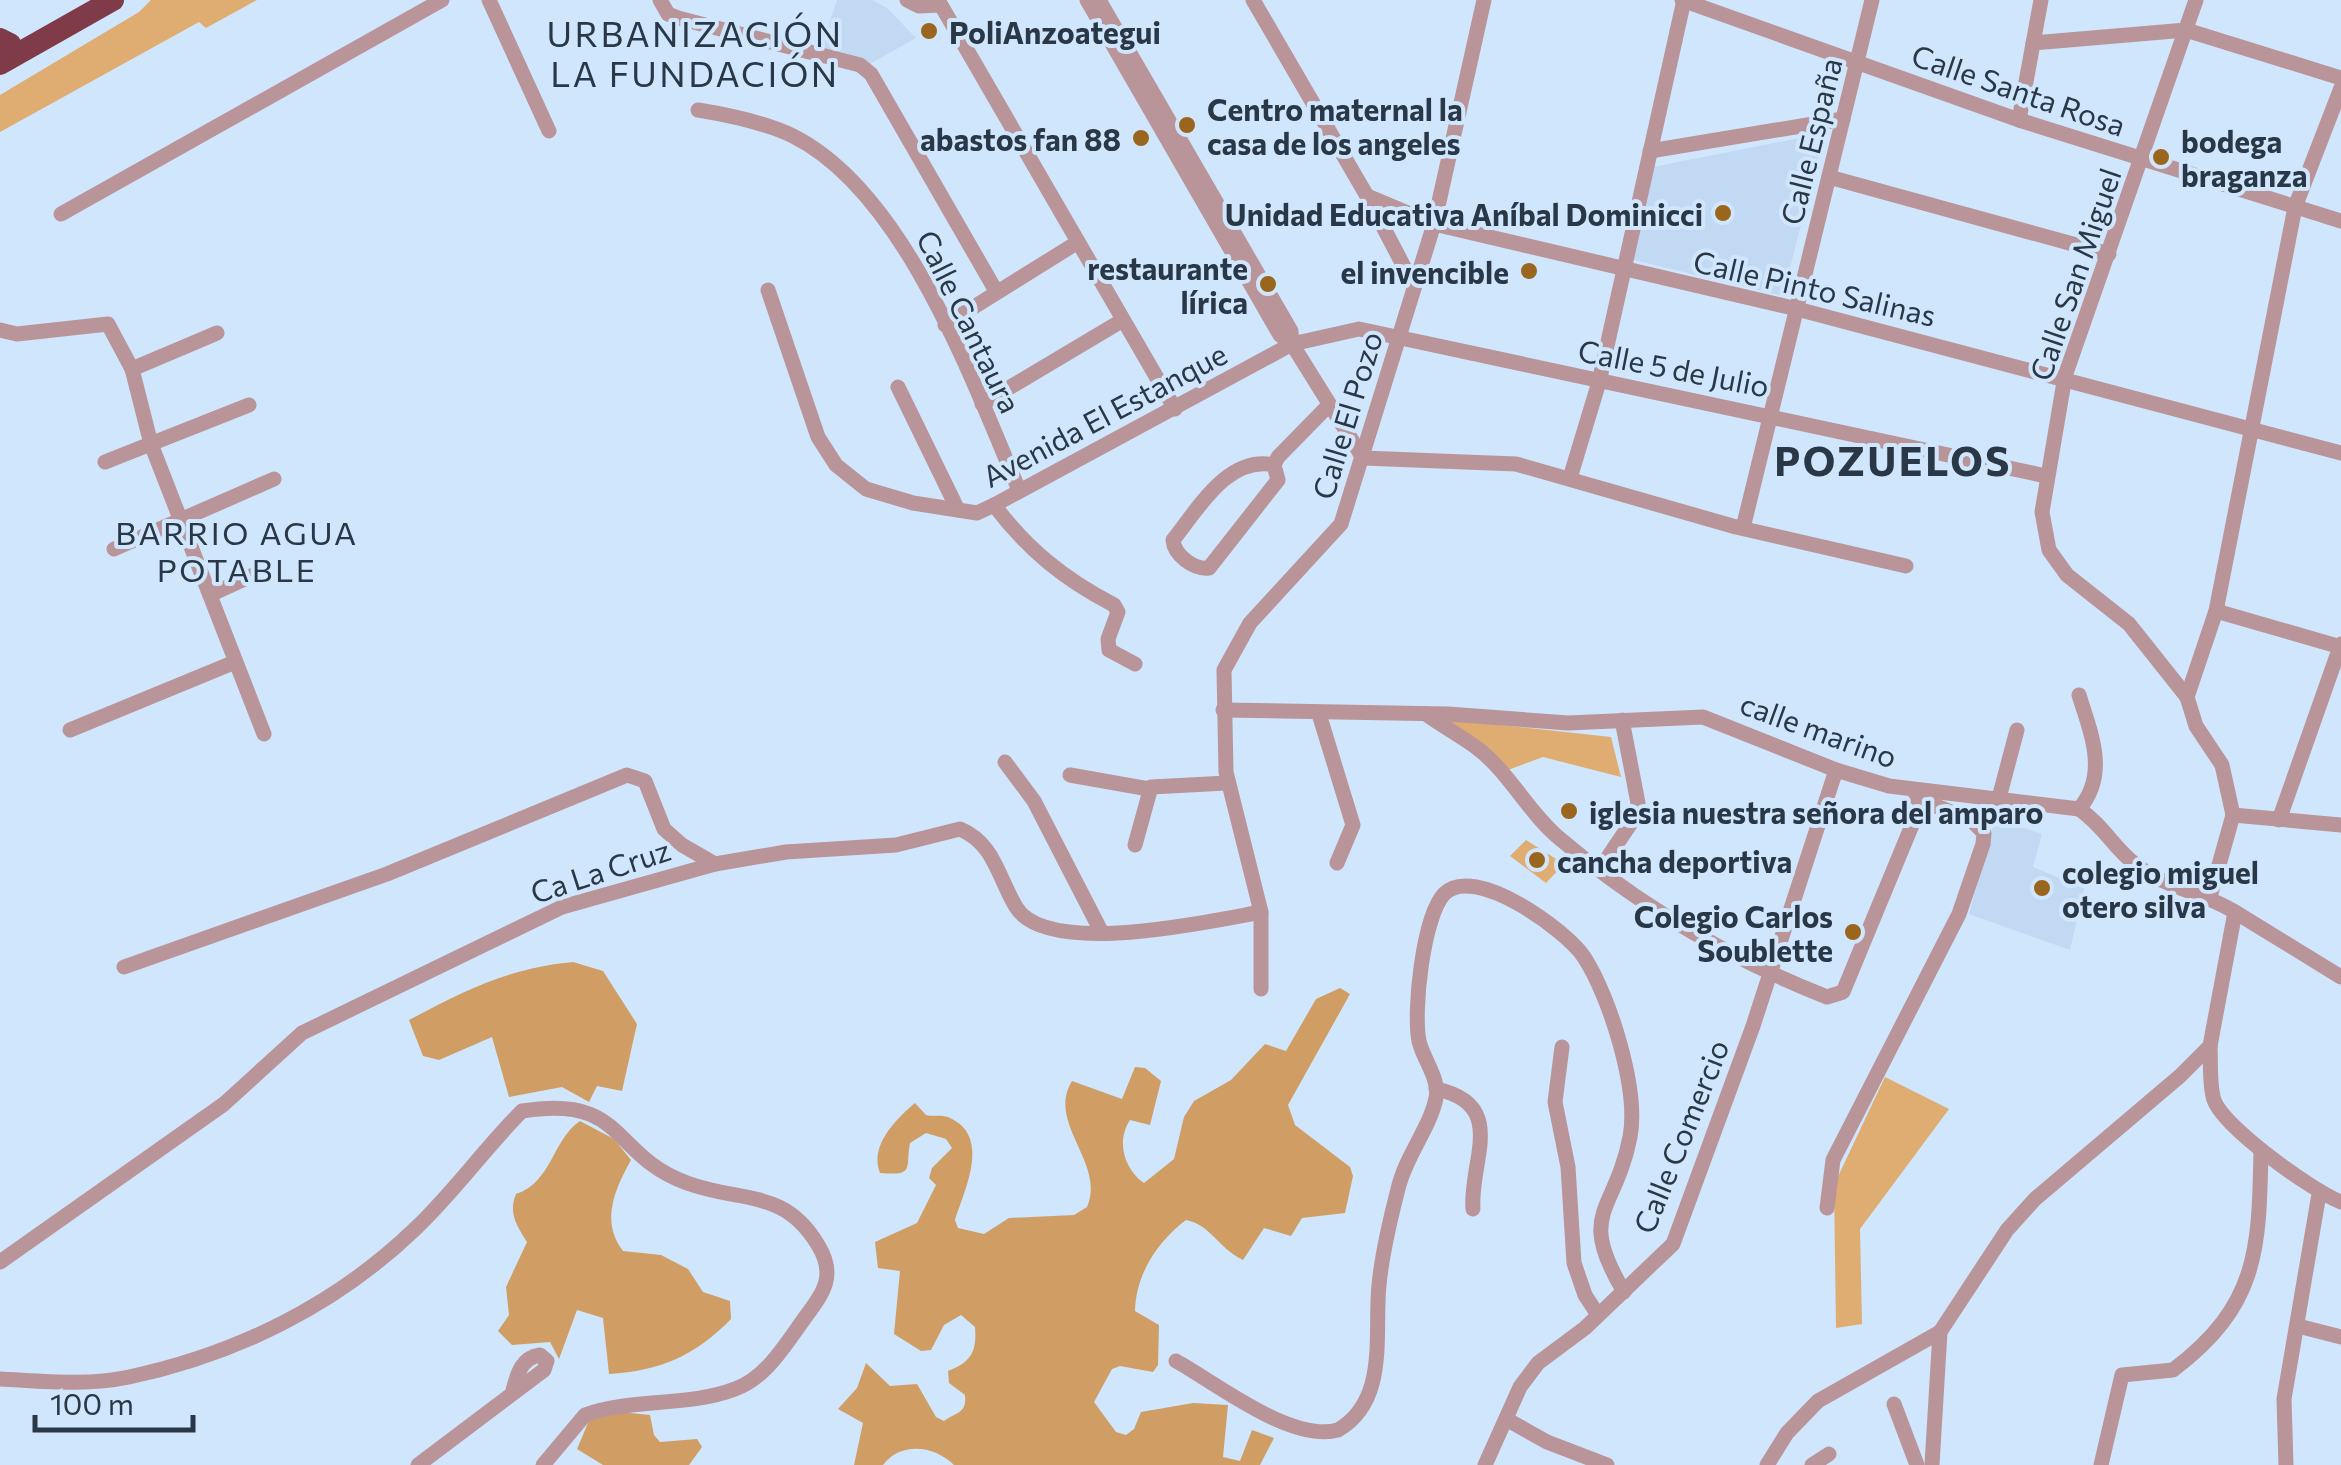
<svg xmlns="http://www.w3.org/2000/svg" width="2341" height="1465" font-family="Commissioner,sans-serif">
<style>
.built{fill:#c1d9f3}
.green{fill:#dfac72}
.forest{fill:#d09e64}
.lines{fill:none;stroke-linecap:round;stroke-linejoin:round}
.minor{stroke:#b9959a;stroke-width:15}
.highway{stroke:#7f3b48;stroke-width:22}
.poi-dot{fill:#9a651d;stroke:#d0e6fc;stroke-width:4}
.labels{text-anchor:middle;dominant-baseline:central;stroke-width:8;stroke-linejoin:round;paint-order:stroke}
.poi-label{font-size:30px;font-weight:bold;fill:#293746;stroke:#d0e6fc;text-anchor:start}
.street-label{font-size:30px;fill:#293746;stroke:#d0e6fc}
.neighbourhood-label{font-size:32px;letter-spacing:2.5px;fill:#293746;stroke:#d0e6fc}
.quarter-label{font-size:35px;letter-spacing:2.5px;fill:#293746;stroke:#d0e6fc}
.district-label{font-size:40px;font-weight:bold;letter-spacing:2.5px;fill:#293746;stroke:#d0e6fc}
</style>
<rect width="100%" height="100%" fill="#d0e6fc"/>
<g class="built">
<path d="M 837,0 L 872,0 L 887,8 L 916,38 L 868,65 L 821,47 Z"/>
<path d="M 1824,133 L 1783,296 L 1630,259 L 1653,167 Z"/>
<path d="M 1995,818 L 2042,834 L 2033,867 L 2084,888 L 2070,950 L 1969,914 Z"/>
</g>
<g class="green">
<path d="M 151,0 L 257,0 L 206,28 L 199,22 L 0,132 L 0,95 L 139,12 Z"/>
<path d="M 1446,719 L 1611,737 L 1621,777 L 1543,757 L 1508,770 Z"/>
<path d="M 1526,840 L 1564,864 L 1546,883 L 1510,856 Z"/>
<path d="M 1885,1077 L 1949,1109 L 1860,1229 L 1862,1324 L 1836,1328 L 1834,1185 Z"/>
</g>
<g class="forest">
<path d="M 573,962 L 603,971 L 637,1024 L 622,1091 L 597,1086 L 589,1102 L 562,1087 L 509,1097 L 492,1037 L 439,1060 L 423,1056 L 409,1020 C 465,990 509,968 573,962 Z"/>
<path d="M 1340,988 L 1350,994 L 1288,1105 L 1295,1125 L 1350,1167 L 1353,1176 L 1345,1213 L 1302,1218 L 1291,1236 L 1264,1228 L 1243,1260 C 1217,1247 1211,1225 1186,1220 C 1157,1242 1136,1274 1135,1311 L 1159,1325 L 1158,1365 L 1153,1372 L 1120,1366 L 1112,1369 L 1094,1402 L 1116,1432 L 1126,1435 L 1134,1429 L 1141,1412 L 1193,1403 L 1228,1405 L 1223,1457 L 1240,1461 L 1252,1430 L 1274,1438 L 1260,1465 L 954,1465 C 935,1446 901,1441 883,1465 L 854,1465 L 863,1423 L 838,1409 L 857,1388 L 866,1363 L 890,1386 L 917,1384 L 936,1417 L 944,1421 C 957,1412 967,1413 965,1395 L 949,1383 L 948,1371 C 971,1362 977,1352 975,1327 L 961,1315 L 944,1325 L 931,1350 L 921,1351 L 894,1334 L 900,1271 L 878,1268 L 875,1242 L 917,1223 L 936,1185 L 929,1178 L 932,1168 L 952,1148 L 946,1139 L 926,1133 L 910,1143 C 905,1168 916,1176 880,1173 C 869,1146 896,1119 915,1103 L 926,1115 C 935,1117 942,1114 950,1118 C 991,1137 965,1188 955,1220 L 958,1228 L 984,1234 L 1009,1218 L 1074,1215 L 1087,1207 C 1106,1163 1046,1123 1072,1081 L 1122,1099 L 1135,1067 L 1145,1068 L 1161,1081 L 1150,1125 L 1130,1120 C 1116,1141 1124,1169 1144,1183 L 1174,1159 L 1184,1117 L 1194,1101 L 1231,1080 L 1265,1044 L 1286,1051 L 1316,999 Z"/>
<path d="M 580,1121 L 614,1139 L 631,1160 C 615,1189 600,1221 623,1251 L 661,1255 L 688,1269 L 703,1292 L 730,1301 L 731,1319 C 695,1356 660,1371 609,1374 L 603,1318 L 577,1310 L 559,1359 L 550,1342 L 512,1345 L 498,1331 L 509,1315 L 506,1287 L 527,1242 C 517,1226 508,1213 516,1194 C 552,1182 552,1140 580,1121 Z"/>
<path d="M 620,1412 L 650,1415 L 654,1435 L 660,1442 L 697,1439 L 702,1447 L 689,1465 L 603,1465 L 577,1449 L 591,1416 Z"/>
</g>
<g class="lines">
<g class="minor">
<path d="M 489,0 L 549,131"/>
<path d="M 660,0 L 668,14 L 678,18 L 860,65 L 871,74 L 996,291"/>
<path d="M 907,0 L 919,6 L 940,5"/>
<path d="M 938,0 L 1175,409"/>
<path d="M 1087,0 L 1280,335 L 1292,344 L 1363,458 L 1516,464 L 1736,527 L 1906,566"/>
<path d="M 1099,0 L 1291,331 L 1292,344"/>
<path d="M 1253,0 L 1367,196 L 1413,284"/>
<path d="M 1682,0 L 2019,120 L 2341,221"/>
<path d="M 2033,43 L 2186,30 L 2341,78"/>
<path d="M 698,110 C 729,115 764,122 793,136 C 905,192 972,380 1019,490"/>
<path d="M 2019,120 L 2041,0"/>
<path d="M 1650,151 L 1843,119"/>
<path d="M 1829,177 L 2109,254"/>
<path d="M 1367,196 L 1434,224 L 1797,309 L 2341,453"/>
<path d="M 61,214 L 442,0"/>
<path d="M 768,290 L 818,437 L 836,465 L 866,489 L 913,503 L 977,513 L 994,505 L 1292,344 L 1359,329 L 2046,476"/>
<path d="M 945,325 L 1078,242"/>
<path d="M 0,330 L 17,334 L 108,324 L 132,369"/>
<path d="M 217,333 L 132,369 L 151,444 L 264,734"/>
<path d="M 898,387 L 958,510"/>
<path d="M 982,404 L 1123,320"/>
<path d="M 105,462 L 249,405"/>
<path d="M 1274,465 C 1228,455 1198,509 1173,540 C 1174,555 1194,570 1209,568 L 1278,480 L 1274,465 L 1278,457 L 1328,406"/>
<path d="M 1570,478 L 1599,382 L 1684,0"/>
<path d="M 994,505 C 1028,550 1064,579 1114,605 L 1118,612 L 1108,639 L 1109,650 L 1135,664"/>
<path d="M 1743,528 L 1872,0"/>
<path d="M 114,549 L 274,479"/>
<path d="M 212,594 L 253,575"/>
<path d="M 2216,611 L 2341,647"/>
<path d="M 2187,697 L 2129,624 L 2067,575 L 2049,550 L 2042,512 L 2065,376 L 2196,0"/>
<path d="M 1223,710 L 1448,714 L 1568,723 L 1703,717 L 1836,770 L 1889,786 L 2079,809 C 2103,825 2114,848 2135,864 C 2165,888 2203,892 2235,912 L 2210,1046 L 2180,1076 L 2035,1199 L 2007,1230 L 1940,1332 L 1932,1465"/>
<path d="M 1319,714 L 1353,825 L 1337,863"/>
<path d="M 1426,714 C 1442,726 1461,736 1477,748 C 1509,772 1528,812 1559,838 C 1638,905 1731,959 1827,997 L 1843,992 L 1922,801"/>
<path d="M 70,730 L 235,662"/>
<path d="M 1005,762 L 1034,801 L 1102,933"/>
<path d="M 1070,775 L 1149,789"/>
<path d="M 1999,798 L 2017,730"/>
<path d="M 2079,809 C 2109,774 2091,734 2079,695"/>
<path d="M 2233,815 L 2341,825"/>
<path d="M 2279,820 L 2341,644"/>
<path d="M 1135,845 L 1151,787 L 1227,783"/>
<path d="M 1600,869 L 1635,817 L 1638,803 L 1622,720"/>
<path d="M 2210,897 L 2233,815 L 2222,765 L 2196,726 L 2187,697 L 2216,611 L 2295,207 L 2341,88"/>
<path d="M 2235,912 L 2341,977"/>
<path d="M 124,967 L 387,874 L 627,775 L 645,781 L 664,829 L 682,845 L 715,864"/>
<path d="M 1261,989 L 1261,912 L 1226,772 L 1224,670 L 1250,623 L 1341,524 L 1434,224 L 1484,0"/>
<path d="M 2210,1046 C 2211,1062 2209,1085 2214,1100 C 2224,1128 2314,1192 2341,1202"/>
<path d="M 1562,1047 L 1555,1102 L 1568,1167 L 1574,1263 L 1585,1295 L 1598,1315"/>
<path d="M 1436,1089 C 1509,1104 1469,1162 1473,1209"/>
<path d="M 1827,1208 L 1833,1160 L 1959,914 L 1983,844 L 1984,833 L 1971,820 L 1916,798"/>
<path d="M 0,1262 L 224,1104 L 302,1033 L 562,907 L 715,864 L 786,852 L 896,845 L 960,829 C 994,843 998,877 1016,907 C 1047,958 1211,921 1261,912"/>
<path d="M 2298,1326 L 2341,1337"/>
<path d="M 1176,1361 C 1216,1383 1291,1443 1338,1430 C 1389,1401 1374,1332 1379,1285 C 1382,1253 1390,1220 1398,1189 C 1405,1157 1430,1128 1436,1098 C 1440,1079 1423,1059 1419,1041 C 1413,1011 1423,917 1444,894 C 1474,863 1566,930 1584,957 C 1610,997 1639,1090 1630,1137 C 1615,1214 1576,1211 1624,1292"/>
<path d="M 0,1379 C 42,1381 87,1386 129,1377 C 237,1354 336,1305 415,1229 C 454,1192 485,1148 522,1111 C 626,1094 610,1155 687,1183 C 741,1203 784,1188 818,1245 C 837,1276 823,1293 804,1319 C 785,1345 766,1378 735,1389 C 688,1407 631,1398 585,1415 L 543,1465"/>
<path d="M 1894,1404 L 1917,1465"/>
<path d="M 1506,1419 L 1547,1442 L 1607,1465"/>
<path d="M 418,1465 L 544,1370 L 547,1361 L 540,1355 C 520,1358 517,1376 512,1394"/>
<path d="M 1485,1465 L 1520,1387 L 1538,1363 L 1585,1328 L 1673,1244 L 1753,1026 L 1836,770"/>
<path d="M 1767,1465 L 1787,1433 L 1818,1401 L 1940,1332"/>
<path d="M 1812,1465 L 1829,1454"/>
<path d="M 2101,1465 L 2122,1375 L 2173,1370 C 2259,1305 2259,1249 2261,1150"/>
<path d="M 2286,1465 L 2284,1399 L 2319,1194"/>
</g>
<g class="highway">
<path d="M 0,39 L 10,44"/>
<path d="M 0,64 L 113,0"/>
</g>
</g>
<g class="poi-dot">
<circle cx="929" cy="31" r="10"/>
<circle cx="1187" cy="125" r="10"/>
<circle cx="1141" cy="138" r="10"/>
<circle cx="2161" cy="157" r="10"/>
<circle cx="1723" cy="213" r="10"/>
<circle cx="1529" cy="271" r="10"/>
<circle cx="1268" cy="284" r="10"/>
<circle cx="1569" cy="811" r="10"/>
<circle cx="1537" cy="860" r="10"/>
<circle cx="2042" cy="888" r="10"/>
<circle cx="1853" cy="932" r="10"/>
</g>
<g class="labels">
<g class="poi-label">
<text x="949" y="31">PoliAnzoategui</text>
<text x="1207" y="108">Centro maternal la<tspan x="1207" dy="34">casa de los angeles</tspan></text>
<text x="1121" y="138" text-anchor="end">abastos fan 88</text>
<text x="2181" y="140">bodega<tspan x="2181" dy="34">braganza</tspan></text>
<text x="1703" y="213" text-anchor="end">Unidad Educativa Aníbal Dominicci</text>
<text x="1248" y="267" text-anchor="end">restaurante<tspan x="1248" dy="34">lírica</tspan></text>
<text x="1509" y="271" text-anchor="end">el invencible</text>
<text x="1589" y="811">iglesia nuestra señora del amparo</text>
<text x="1557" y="860">cancha deportiva</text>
<text x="2062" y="871">colegio miguel<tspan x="2062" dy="34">otero silva</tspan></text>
<text x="1833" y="915" text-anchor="end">Colegio Carlos<tspan x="1833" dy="34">Soublette</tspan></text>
</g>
<g class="street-label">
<text transform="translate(2019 89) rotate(19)">Calle Santa Rosa</text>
<text transform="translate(1810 141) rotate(-76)">Calle España</text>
<text transform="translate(2074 274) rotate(-71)">Calle San Miguel</text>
<text transform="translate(1815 287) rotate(13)">Calle Pinto Salinas</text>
<text transform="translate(970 321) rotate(64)">Calle Cantaura</text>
<text transform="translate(1674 367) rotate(11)">Calle 5 de Julio</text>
<text transform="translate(1104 414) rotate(-28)">Avenida El Estanque</text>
<text transform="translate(1346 415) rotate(-73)">Calle El Pozo</text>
<text transform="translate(1819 729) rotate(20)">calle marino</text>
<text transform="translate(600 870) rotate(-18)">Ca La Cruz</text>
<text transform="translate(1680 1136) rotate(-68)">Calle Comercio</text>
</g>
<g class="neighbourhood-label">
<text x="237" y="532">BARRIO AGUA<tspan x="237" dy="37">POTABLE</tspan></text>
</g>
<g class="quarter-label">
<text x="695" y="32">URBANIZACIÓN<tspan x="695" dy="40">LA FUNDACIÓN</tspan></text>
</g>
<g class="district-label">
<text x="1893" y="459">POZUELOS</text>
</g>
</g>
<path d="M35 1415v15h158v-15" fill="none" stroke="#293746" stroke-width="5"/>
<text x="50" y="1415" font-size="30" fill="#293746" stroke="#d0e6fc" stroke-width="8" paint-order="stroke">100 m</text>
</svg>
